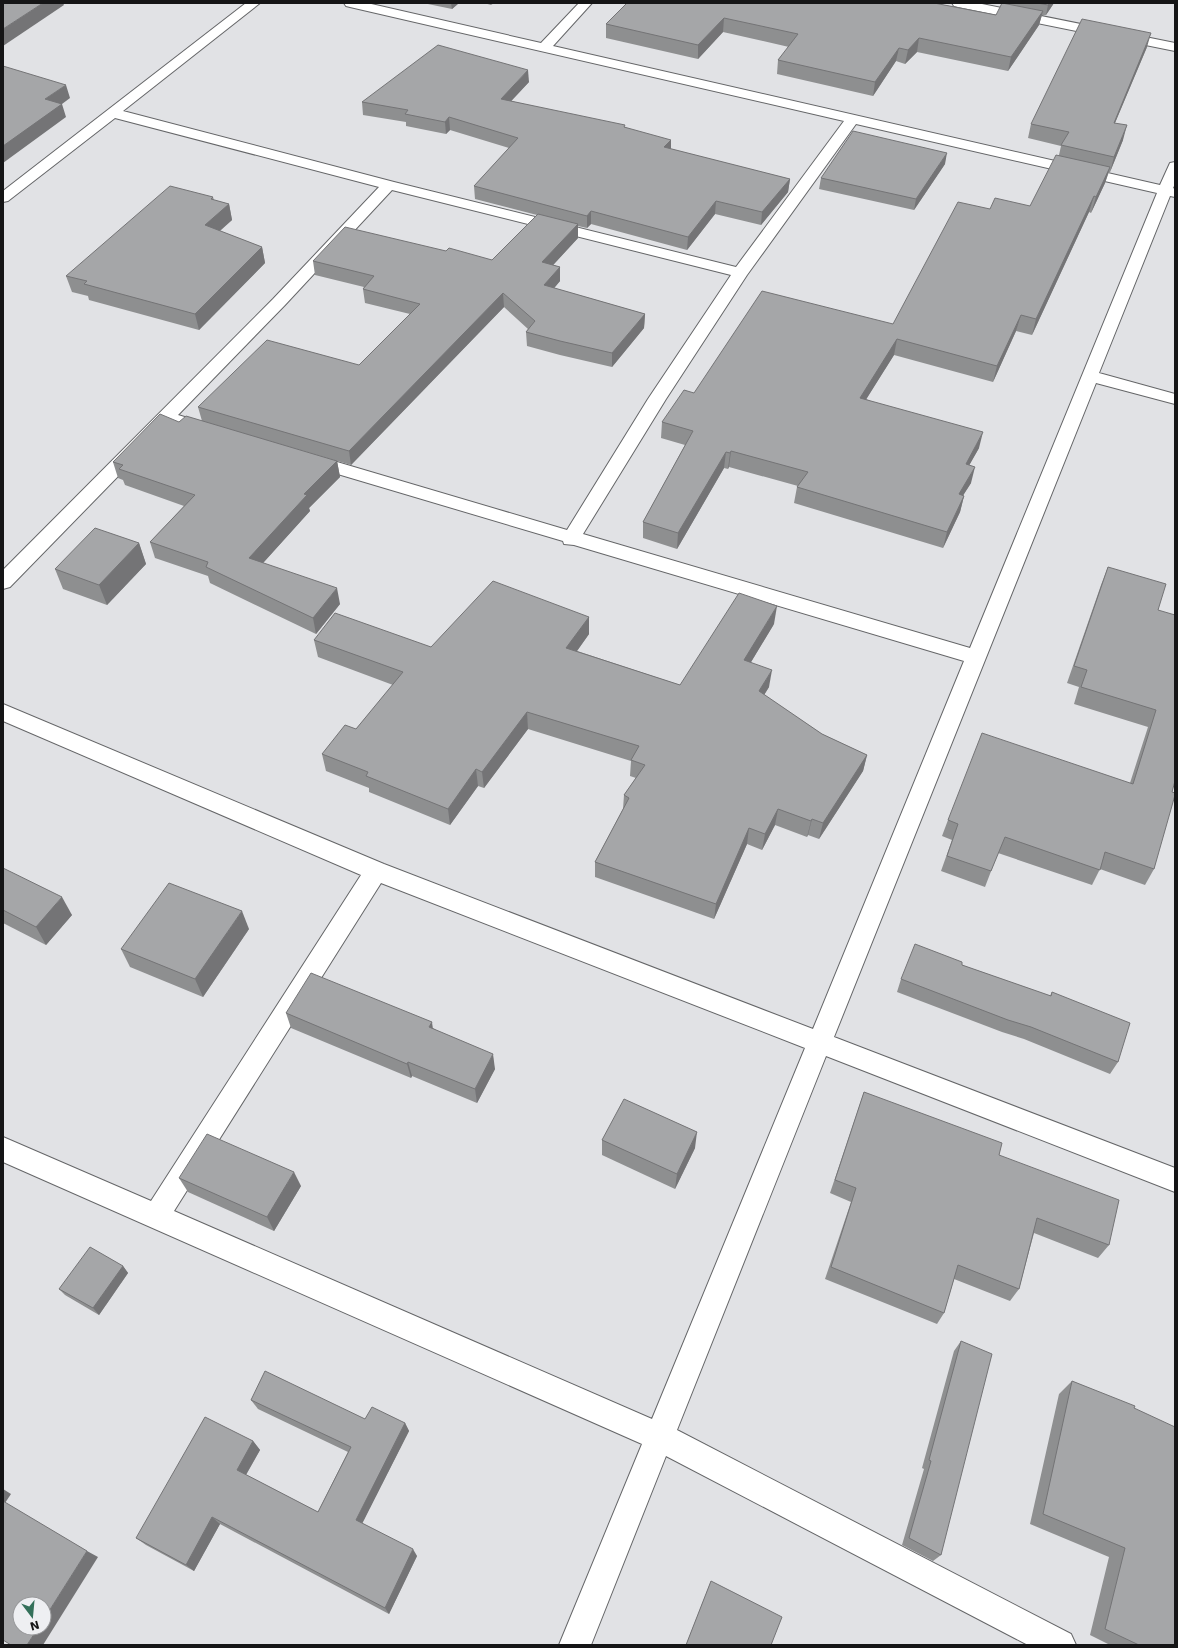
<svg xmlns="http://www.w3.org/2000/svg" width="1178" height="1648" font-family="'DejaVu Sans',sans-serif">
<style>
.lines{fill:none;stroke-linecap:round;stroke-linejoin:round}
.minor-casing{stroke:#656668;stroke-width:2}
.minor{fill:#fff;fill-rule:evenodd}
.wall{fill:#8e8f90}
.shaded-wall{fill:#747476}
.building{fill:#a5a6a8;stroke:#747476}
</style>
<rect width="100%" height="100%" fill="#e1e2e5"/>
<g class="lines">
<g class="minor-casing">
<g id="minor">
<path d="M 246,3 L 260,3 L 123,111 L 394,182 L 736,267 L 844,121 L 350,7 L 346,6 L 344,3 L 367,3 L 541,43 L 579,3 L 592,3 L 553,46 L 1160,185 L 1170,163 L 1175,162 L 1175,184 L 1173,188 L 1175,189 L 1175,197 L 1170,196 L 1099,373 L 1175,394 L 1175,404 L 1096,383 L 834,1037 L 1175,1168 L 1175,1192 L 826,1056 L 677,1430 L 1071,1634 L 1076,1645 L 1028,1645 L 666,1456 L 591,1645 L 559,1645 L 642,1444 L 3,1162 L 3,1137 L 151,1201 L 361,875 L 3,721 L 3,704 L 384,864 L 813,1029 L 964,661 L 574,545 L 564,544 L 563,541 L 304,464 L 301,460 L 304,456 L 310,454 L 567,530 L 648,399 L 731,275 L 392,190 L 285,305 L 178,415 L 214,426 L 217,430 L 214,434 L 208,436 L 169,424 L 10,587 L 3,589 L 3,570 L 273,299 L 379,187 L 115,118 L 8,201 L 3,202 L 3,191 ZM 856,124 L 1157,193 L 970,648 L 583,534 L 666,399 L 747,275 ZM 381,883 L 805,1048 L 652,1419 L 174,1211 Z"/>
<path d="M 952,3 L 977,3 L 1175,43 L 1175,51 L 958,7 L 954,6 Z"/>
</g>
</g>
<use href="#minor" class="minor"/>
</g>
<g class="wall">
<path d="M 423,3 L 459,3 L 452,9 Z"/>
<path d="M 484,3 L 494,3 L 491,5 Z"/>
<path d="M 623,3 L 934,3 L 996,15 L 1005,3 L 1054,3 L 1046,15 L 1042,15 L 1039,25 L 1008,71 L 917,52 L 905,64 L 896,61 L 873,96 L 777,74 L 778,60 L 789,47 L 723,32 L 698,59 L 606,38 L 606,24 L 626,4 Z"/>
<path d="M 1147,47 L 1115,123 L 1123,140 L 1110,172 L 1109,172 L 1105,183 L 1091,213 L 1089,212 L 1032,335 L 1016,331 L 993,382 L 894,355 L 866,399 L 979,448 L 969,465 L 971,483 L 963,495 L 964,496 L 960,512 L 943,548 L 794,503 L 797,487 L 798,486 L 729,467 L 728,469 L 724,468 L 677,549 L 643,538 L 643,522 L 685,445 L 661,438 L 662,422 L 694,393 L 893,324 L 990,209 L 1030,206 L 1059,155 L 1061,146 L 1028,138 L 1031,124 Z"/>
<path d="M 529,82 L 511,101 L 625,127 L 671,149 L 790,179 L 788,192 L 761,225 L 715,214 L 687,250 L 591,224 L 587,228 L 578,226 L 578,238 L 553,265 L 560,267 L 560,281 L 554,288 L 645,314 L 644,328 L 612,367 L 560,355 L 527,346 L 526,332 L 528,329 L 504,307 L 351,465 L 213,424 L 337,461 L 340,477 L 309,508 L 310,511 L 263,563 L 340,604 L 316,634 L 210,583 L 208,576 L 155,558 L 150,542 L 184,506 L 125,485 L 123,480 L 118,478 L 113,462 L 179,422 L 202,421 L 198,407 L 359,365 L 410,314 L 365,303 L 363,289 L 364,287 L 315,275 L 313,261 L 446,251 L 492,260 L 537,215 L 475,199 L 474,186 L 509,148 L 450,130 L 446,134 L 406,126 L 406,122 L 363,115 L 362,102 Z"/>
<path d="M 945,164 L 914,210 L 819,189 L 821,178 Z"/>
<path d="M 213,197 L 214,200 L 229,204 L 232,220 L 220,231 L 262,247 L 265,263 L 199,330 L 89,300 L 88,296 L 72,292 L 66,276 Z"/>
<path d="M 139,543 L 146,564 L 107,605 L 63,589 L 55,569 Z"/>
<path d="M 1108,567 L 1158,610 L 1172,792 L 1154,869 L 1145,885 L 1100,869 L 1092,885 L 998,853 L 985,887 L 941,871 L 952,840 L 942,836 L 948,820 L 1130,783 L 1148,727 L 1074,704 L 1079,687 L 1067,683 L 1101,585 Z"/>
<path d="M 589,617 L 589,634 L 577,651 L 680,685 L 774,624 L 751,662 L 769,687 L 764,695 L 822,734 L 867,755 L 863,771 L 819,839 L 808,835 L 807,837 L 775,825 L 762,850 L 747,844 L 714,919 L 595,877 L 595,862 L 623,809 L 624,795 L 636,778 L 630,776 L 631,761 L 528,729 L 484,788 L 478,786 L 450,825 L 369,792 L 369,788 L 326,771 L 322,754 L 356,729 L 393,685 L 318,657 L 314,640 L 431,647 Z"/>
<path d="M 3,868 L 72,915 L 46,945 L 3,923 Z"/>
<path d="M 249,929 L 203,997 L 130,967 L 121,949 Z"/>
<path d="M 962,965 L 1050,996 L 1052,992 L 1118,1062 L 1110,1074 L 1024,1039 L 1002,1032 L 897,992 L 901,979 Z"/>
<path d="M 286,1013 L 433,1028 L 495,1069 L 477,1103 L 412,1076 L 411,1078 L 291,1028 Z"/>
<path d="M 864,1092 L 999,1155 L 1109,1245 L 1098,1258 L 1034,1233 L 1019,1289 L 1010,1301 L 954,1279 L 944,1313 L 937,1324 L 825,1279 L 851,1202 L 830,1193 Z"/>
<path d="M 602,1140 L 695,1148 L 675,1189 L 602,1155 Z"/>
<path d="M 179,1178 L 301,1186 L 274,1231 L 188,1192 Z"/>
<path d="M 123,1266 L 128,1273 L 99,1315 L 65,1295 L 59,1289 Z"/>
<path d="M 961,1341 L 941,1555 L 933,1561 L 902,1545 L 924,1469 L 922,1468 L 954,1351 Z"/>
<path d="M 1072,1381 L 1134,1408 L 1175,1645 L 1110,1645 L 1090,1635 L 1109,1557 L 1030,1524 L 1059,1394 Z"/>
<path d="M 251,1400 L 365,1419 L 405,1423 L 409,1431 L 362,1523 L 417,1556 L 389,1614 L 220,1524 L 194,1571 L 146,1545 L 136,1538 L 253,1441 L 260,1450 L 246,1475 L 318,1512 L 348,1452 L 258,1409 Z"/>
<path d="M 711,1581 L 771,1645 L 686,1645 Z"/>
</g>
<g class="shaded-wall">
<path d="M 43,3 L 63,3 L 64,5 L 3,46 L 3,29 Z"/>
<path d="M 451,3 L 459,3 L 452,9 Z"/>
<path d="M 1050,3 L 1054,3 L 1046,15 L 1048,5 Z"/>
<path d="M 1043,11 L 1039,25 L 1008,71 L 1011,57 Z"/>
<path d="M 724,18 L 723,32 L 698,59 L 698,45 Z"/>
<path d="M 1151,33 L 1147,47 L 1109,137 L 1114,123 Z"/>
<path d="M 919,38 L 917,52 L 905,64 L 908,50 Z"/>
<path d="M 899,48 L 896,61 L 873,96 L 875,82 Z"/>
<path d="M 528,70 L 529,82 L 502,111 L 501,99 Z"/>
<path d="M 66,85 L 70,98 L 62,104 L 66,117 L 3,163 L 3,146 L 45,99 Z"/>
<path d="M 449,117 L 450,130 L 446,134 L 445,122 Z"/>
<path d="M 1127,125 L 1123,140 L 1110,172 L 1114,157 Z"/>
<path d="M 671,140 L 671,152 L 664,147 Z"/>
<path d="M 947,153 L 945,164 L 914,210 L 916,199 Z"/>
<path d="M 1110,167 L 1105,183 L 1091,213 L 1096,197 Z"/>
<path d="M 790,179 L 788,192 L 761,225 L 762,212 Z"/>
<path d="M 1094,196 L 1089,212 L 1032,335 L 1036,319 Z"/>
<path d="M 716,201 L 715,214 L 687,250 L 688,237 Z"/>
<path d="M 229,204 L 232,220 L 208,241 L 205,225 Z"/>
<path d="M 591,211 L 591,224 L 587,228 L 587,216 Z"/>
<path d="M 578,224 L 578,238 L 543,276 L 542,262 Z"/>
<path d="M 262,247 L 265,263 L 199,330 L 195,314 Z"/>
<path d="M 560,267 L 560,281 L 545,299 L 544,285 Z"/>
<path d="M 503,293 L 504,307 L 351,465 L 349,451 Z"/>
<path d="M 645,314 L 644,328 L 612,367 L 612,353 Z"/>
<path d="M 1021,315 L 1016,331 L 993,382 L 997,366 Z"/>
<path d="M 897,339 L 894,355 L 857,414 L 860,398 Z"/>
<path d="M 983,432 L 979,448 L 961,480 L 966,464 Z"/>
<path d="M 731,451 L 729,467 L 728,469 L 730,453 Z"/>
<path d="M 726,452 L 724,468 L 677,549 L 678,533 Z"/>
<path d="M 337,461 L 340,477 L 309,508 L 310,511 L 253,574 L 249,558 L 304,494 Z"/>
<path d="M 975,467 L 971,483 L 954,510 L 959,494 Z"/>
<path d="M 964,496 L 960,512 L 943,548 L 947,532 Z"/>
<path d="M 139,543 L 146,564 L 107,605 L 99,585 Z"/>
<path d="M 337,588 L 340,604 L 316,634 L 313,618 Z"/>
<path d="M 777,606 L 774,624 L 742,677 L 744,660 Z"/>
<path d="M 589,617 L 589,634 L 567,665 L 566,648 Z"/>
<path d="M 772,670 L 769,687 L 756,708 L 759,691 Z"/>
<path d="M 527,712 L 528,729 L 484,788 L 482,772 Z"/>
<path d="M 867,755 L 863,771 L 819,839 L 823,823 Z"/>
<path d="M 476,769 L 478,786 L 450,825 L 448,809 Z"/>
<path d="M 778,809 L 775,825 L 762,850 L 765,834 Z"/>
<path d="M 812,819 L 808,835 L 807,837 L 811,821 Z"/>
<path d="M 749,828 L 747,844 L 714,919 L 716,904 Z"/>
<path d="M 62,897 L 72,915 L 46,945 L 36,927 Z"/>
<path d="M 242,911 L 249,929 L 203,997 L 195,979 Z"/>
<path d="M 432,1022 L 434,1037 L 429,1027 Z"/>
<path d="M 493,1054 L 495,1069 L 477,1103 L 475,1089 Z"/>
<path d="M 408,1062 L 412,1076 L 411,1078 L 407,1064 Z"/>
<path d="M 697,1132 L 695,1148 L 675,1189 L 677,1174 Z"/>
<path d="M 294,1172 L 301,1186 L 274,1231 L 267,1217 Z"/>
<path d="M 123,1266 L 128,1273 L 99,1315 L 93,1308 Z"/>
<path d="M 405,1423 L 409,1431 L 361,1526 L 356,1520 Z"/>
<path d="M 253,1441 L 260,1450 L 244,1478 L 237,1470 Z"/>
<path d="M 3,1489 L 11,1494 L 5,1503 L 3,1501 Z"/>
<path d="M 212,1517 L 220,1524 L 194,1571 L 186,1565 Z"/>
<path d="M 413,1549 L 417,1556 L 389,1614 L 385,1608 Z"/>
<path d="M 87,1551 L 98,1557 L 43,1645 L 27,1645 L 38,1628 L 44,1628 L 44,1619 Z"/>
</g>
<g class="building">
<path d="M 3,3 L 43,3 L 3,29 Z"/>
<path d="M 627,3 L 934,3 L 996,15 L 1002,3 L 1043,11 L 1011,57 L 919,38 L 908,50 L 899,48 L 875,82 L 778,60 L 798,34 L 724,18 L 698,45 L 606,24 Z"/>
<path d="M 1037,3 L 1050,3 L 1048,5 Z"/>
<path d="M 1082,19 L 1151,33 L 1114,123 L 1127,125 L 1114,157 L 1061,145 L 1069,132 L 1031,124 Z"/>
<path d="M 438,45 L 528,70 L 501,99 L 625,125 L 624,127 L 671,140 L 664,147 L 790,179 L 762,212 L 716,201 L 688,237 L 591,211 L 587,216 L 474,186 L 518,138 L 449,117 L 445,122 L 405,114 L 408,110 L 362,102 Z"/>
<path d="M 3,66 L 66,85 L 45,99 L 62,104 L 3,146 Z"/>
<path d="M 853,131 L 947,153 L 916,199 L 821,178 Z"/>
<path d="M 1056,155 L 1110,167 L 1096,197 L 1094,196 L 1036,319 L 1021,315 L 997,366 L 897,339 L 860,398 L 983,432 L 966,464 L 975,467 L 959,494 L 964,496 L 947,532 L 797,487 L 808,472 L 731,451 L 730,453 L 726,452 L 678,533 L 643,522 L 693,431 L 662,422 L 684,390 L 694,393 L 762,291 L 893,324 L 958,202 L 990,209 L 995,198 L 1030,206 Z"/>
<path d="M 170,186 L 213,197 L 211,199 L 229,204 L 205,225 L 262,247 L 195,314 L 84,284 L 87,281 L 66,276 Z"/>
<path d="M 538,214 L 578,224 L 542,262 L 560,267 L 544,285 L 645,314 L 612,353 L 560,341 L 526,332 L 535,321 L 503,293 L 349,451 L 198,407 L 267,340 L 359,365 L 420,304 L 363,289 L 374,276 L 313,261 L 345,227 L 446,251 L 449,248 L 492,260 Z"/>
<path d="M 160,414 L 179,422 L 186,416 L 337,461 L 304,494 L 307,495 L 249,558 L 337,588 L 313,618 L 206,567 L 208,562 L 150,542 L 195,495 L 119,469 L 123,465 L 113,462 Z"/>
<path d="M 95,528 L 139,543 L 99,585 L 55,569 Z"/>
<path d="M 1108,567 L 1166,584 L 1158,610 L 1175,615 L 1175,781 L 1172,792 L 1175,793 L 1175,795 L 1154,869 L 1105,852 L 1100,870 L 1005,837 L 991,871 L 947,856 L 958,824 L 948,820 L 982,733 L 1133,784 L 1156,710 L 1081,687 L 1087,670 L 1074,666 Z"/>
<path d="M 493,581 L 589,617 L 566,648 L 680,685 L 739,593 L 777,606 L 744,660 L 772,670 L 759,691 L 822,734 L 867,755 L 823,823 L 812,819 L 811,821 L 778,809 L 765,834 L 749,828 L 716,904 L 595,862 L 629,798 L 624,795 L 645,765 L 631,760 L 639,746 L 527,712 L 482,772 L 476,769 L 448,809 L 366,776 L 368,772 L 322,754 L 345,725 L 356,729 L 403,672 L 314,640 L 335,613 L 431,647 Z"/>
<path d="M 3,868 L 62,897 L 36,927 L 3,910 Z"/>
<path d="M 169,883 L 242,911 L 195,979 L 121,949 Z"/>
<path d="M 915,944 L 962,962 L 962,965 L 1051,996 L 1052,992 L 1130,1023 L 1118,1062 L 1031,1027 L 1008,1020 L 901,979 Z"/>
<path d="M 311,973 L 432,1022 L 429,1027 L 493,1054 L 475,1089 L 408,1062 L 407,1064 L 286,1013 Z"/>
<path d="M 864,1092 L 1002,1143 L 999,1155 L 1119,1200 L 1109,1245 L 1037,1218 L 1019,1289 L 958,1265 L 944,1313 L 831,1267 L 856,1188 L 835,1180 Z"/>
<path d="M 624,1099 L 697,1132 L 677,1174 L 602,1140 Z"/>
<path d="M 207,1134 L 294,1172 L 267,1217 L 179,1178 Z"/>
<path d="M 90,1247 L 123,1266 L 93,1308 L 59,1289 Z"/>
<path d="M 961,1341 L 992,1354 L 941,1555 L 909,1538 L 931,1461 L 929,1460 Z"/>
<path d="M 265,1371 L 365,1419 L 372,1407 L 405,1423 L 356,1520 L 413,1549 L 385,1608 L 212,1517 L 186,1565 L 136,1538 L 205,1417 L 253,1441 L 237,1470 L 318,1512 L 351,1447 L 251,1400 Z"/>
<path d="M 1072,1381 L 1135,1406 L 1134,1408 L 1175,1427 L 1175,1645 L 1139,1645 L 1105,1629 L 1125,1548 L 1043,1514 Z"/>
<path d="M 3,1501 L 87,1551 L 44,1619 L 44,1604 L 20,1604 L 20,1628 L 38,1628 L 27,1645 L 11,1645 L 3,1640 Z"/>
<path d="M 711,1581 L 782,1617 L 771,1645 L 686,1645 Z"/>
</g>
<rect width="1178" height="1648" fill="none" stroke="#151516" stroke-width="8"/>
<g transform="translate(32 1616) rotate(164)"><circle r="19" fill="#eeeff2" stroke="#97989a"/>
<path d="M0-3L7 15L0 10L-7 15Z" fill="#34705a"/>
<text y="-6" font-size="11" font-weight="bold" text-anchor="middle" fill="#151516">N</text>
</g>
</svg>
